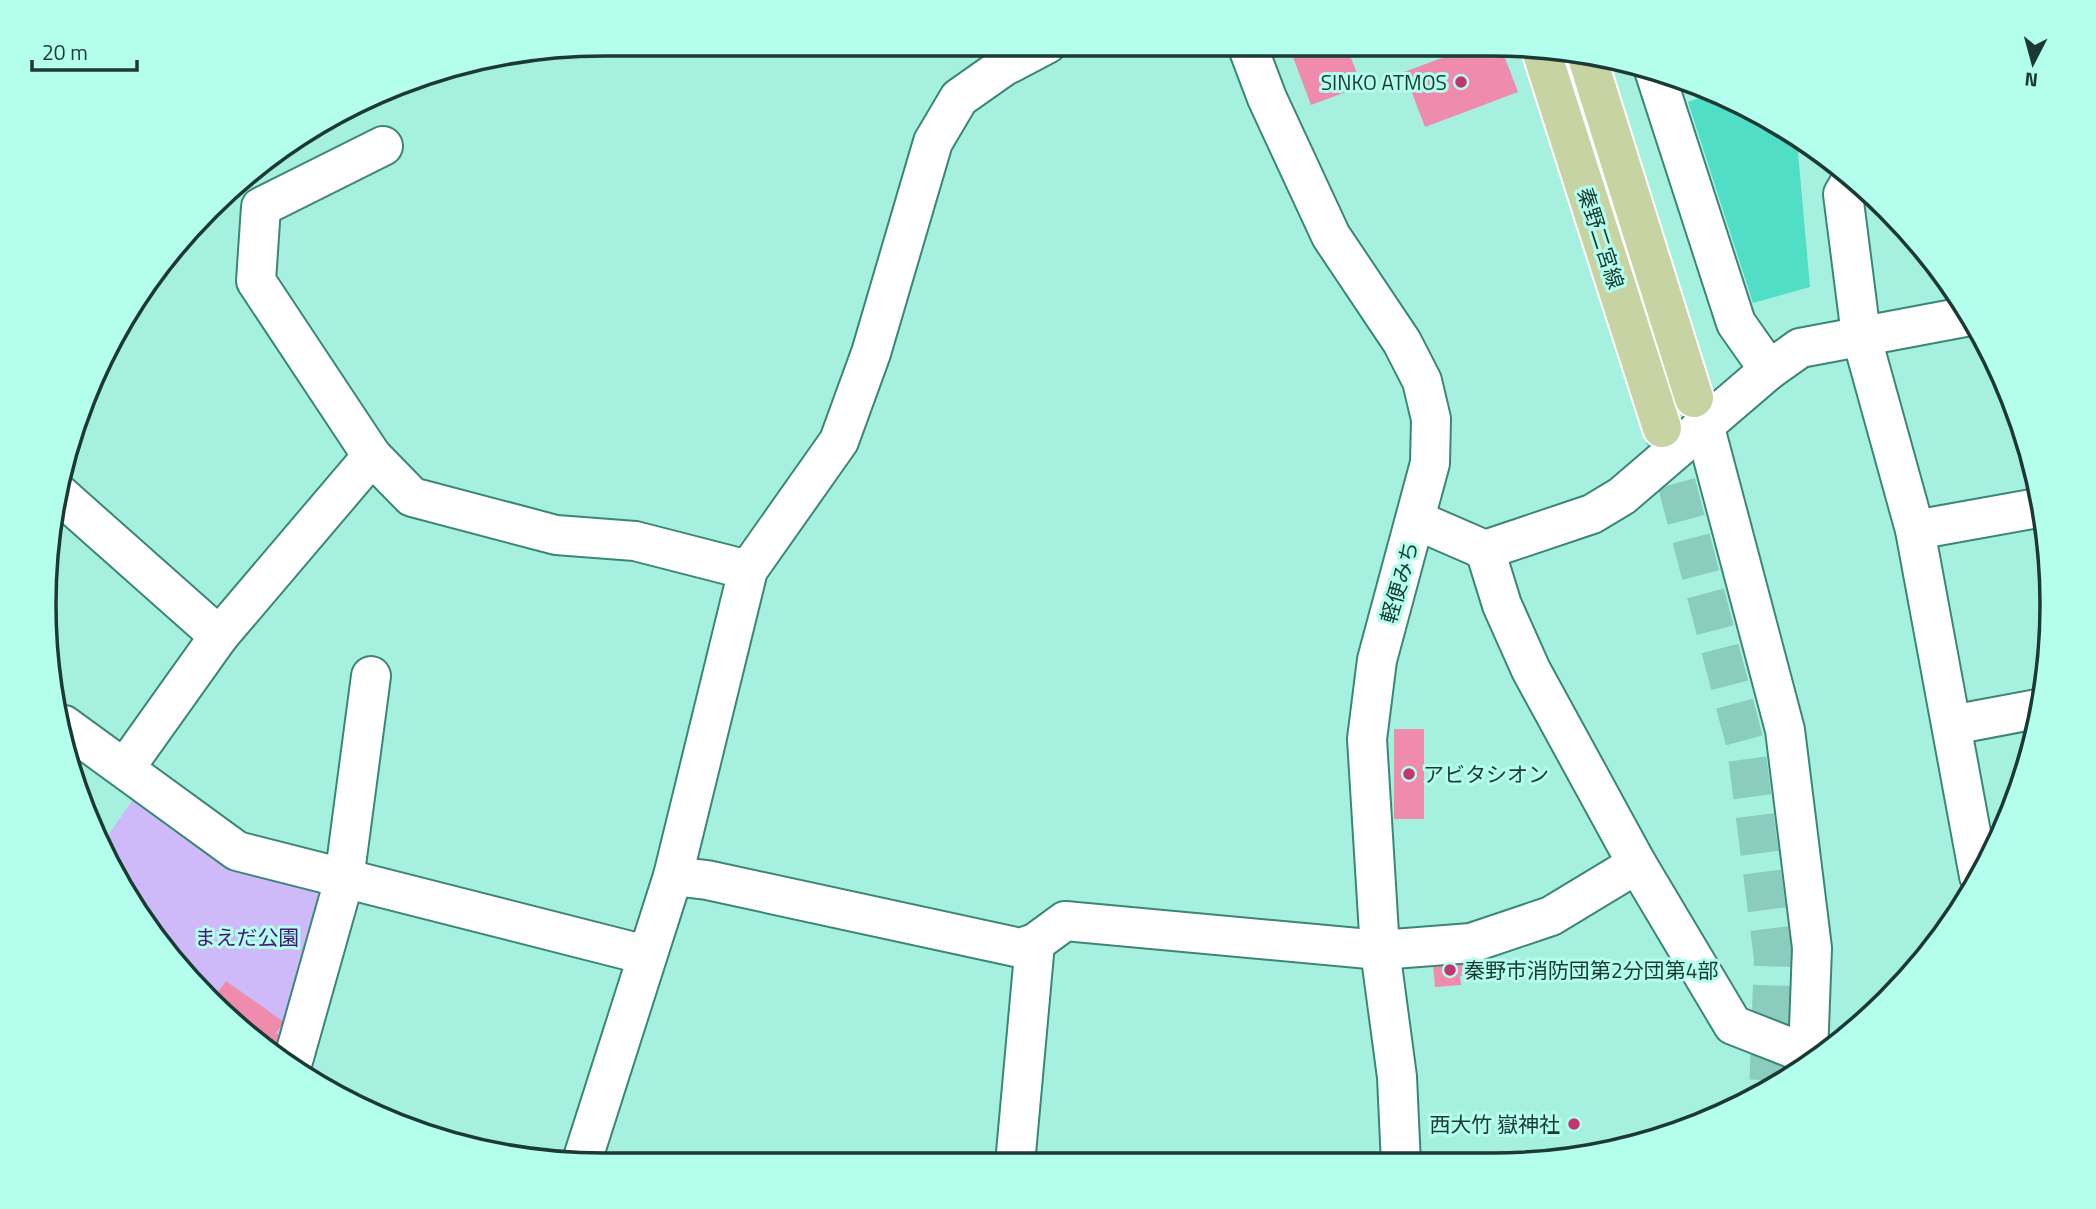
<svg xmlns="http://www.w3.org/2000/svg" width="2096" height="1209" font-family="'Titillium Web','Noto Sans JP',sans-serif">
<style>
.green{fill:#ceb9f9}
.water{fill:#50dfc6}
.building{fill:#ef8bad}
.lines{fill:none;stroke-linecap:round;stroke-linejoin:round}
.major-tunnel{stroke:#8accbd;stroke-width:38;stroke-dasharray:38 19;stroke-linecap:butt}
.minor-casing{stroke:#3c8678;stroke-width:42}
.major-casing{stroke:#fff;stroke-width:42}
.minor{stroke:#fff;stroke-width:38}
.major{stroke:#c8d3a3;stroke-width:38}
.poi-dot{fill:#c03670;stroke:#b3feed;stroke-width:2.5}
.labels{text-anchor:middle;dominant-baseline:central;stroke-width:6;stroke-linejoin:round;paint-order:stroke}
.poi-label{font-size:21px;fill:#1b3a33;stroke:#b3feed;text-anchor:end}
.street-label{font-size:21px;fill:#1b3a33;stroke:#b3feed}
.park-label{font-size:21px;fill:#47177d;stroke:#b3feed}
.rim{fill:none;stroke:#1b3a33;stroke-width:3.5}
</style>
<rect width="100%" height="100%" fill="#a6f0e0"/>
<path class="green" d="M 137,794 L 316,885 L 325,899 L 282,1061 L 160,946 L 104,841 Z"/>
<path class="water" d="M 1712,93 L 1803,138 L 1812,146 L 1798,152 L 1810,287 L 1753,303 L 1688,102 Z"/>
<g class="building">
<path d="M 1302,45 L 1346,45 L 1362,86 L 1311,105 L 1290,49 Z"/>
<path d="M 1477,45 L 1500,45 L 1518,92 L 1425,127 L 1404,72 Z"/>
<rect x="1394" y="729" width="30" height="90"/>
<path d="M 73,783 L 92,796 L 85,806 L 74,785 Z"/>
<path d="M 1929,937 L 1941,937 L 1929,951 Z"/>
<path d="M 1466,961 L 1467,975 L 1460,976 L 1461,985 L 1435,987 L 1433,964 Z"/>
<path d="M 226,981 L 284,1022 L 276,1033 L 286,1040 L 275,1054 L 214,997 Z"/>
</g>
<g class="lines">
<path class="major-tunnel" d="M 1662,428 L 1746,747 L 1773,958 L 1768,1092"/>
<g class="minor-casing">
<g id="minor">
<path d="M 1247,45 L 1267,98 L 1331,236 L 1402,342 L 1422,381 L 1431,419 L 1430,463 L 1377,660 L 1367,739 L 1380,950 L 1397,1077 L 1401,1164"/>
<path d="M 1654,70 L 1736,323 L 1769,370"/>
<path d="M 383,146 L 261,207 L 256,281 L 372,456 L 412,497 L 556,535 L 635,541 L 748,570"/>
<path d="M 1852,179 L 1843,194 L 1861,335 L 1915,530 L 1979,876"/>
<path d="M 1704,424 L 1785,730 L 1812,948 L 1808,1055"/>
<path d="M 58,493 L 219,636"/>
<path d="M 1416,520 L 1485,550 L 1592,514 L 1622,496 L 1769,370 L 1800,348 L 1970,316"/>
<path d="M 1915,530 L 2043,507"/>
<path d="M 1485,550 L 1502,605 L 1531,670 L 1637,864 L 1733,1025 L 1815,1057"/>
<path d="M 64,725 L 237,851 L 646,955"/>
<path d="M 1952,725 L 2042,708"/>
<path d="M 125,768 L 219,636 L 372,456"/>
<path d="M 673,876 L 707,880 L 1020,948 L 1035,943 L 1065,921 L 1380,950 L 1471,943 L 1551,916 L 1637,864"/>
<path d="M 291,1068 L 344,880 L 371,676"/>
<path d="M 581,1164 L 673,876 L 748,570 L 839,441 L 871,353 L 933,142 L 959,98 L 1003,67 L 1047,44"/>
<path d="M 1015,1164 L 1035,943"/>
</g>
</g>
<g class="major-casing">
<g id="major">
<path d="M 1540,47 L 1662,428"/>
<path d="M 1587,57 L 1694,398"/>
</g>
</g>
<use href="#minor" class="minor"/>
<use href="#major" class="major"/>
</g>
<g class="poi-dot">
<circle cx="1461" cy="82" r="7"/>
<circle cx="1409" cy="774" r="7"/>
<circle cx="1450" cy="970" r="7"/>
<circle cx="1574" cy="1124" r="7"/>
</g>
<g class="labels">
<g class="poi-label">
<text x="1447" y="82">SINKO ATMOS</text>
<text x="1423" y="774" text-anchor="start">アビタシオン</text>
<text x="1464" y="970" text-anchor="start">秦野市消防団第2分団第4部</text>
<text x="1560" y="1124">西大竹 嶽神社</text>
</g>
<g class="street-label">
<text transform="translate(1601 238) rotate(72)">秦野二宮線</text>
<text transform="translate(1399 582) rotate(-74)">軽便みち</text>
</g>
<g class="park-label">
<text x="247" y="937">まえだ公園</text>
</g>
</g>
<path d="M0 0H2096V1209H0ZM604 56H1492A548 548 0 0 1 2040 604V605A548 548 0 0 1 1492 1153H604A548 548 0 0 1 56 605V604A548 548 0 0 1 604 56Z" fill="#b3feed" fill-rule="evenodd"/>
<path class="rim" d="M604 56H1492A548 548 0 0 1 2040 604V605A548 548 0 0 1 1492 1153H604A548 548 0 0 1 56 605V604A548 548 0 0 1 604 56Z"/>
<g transform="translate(2033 63) rotate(186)" stroke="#b3feed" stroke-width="5" paint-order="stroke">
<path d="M0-5L12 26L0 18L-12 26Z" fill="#1b3a33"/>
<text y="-10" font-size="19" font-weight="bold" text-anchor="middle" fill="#1b3a33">N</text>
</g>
<path d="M32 60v10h105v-10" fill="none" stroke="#1b3a33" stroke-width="3.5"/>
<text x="42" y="60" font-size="21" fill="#1b3a33" stroke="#b3feed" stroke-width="5" paint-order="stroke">20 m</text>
</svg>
